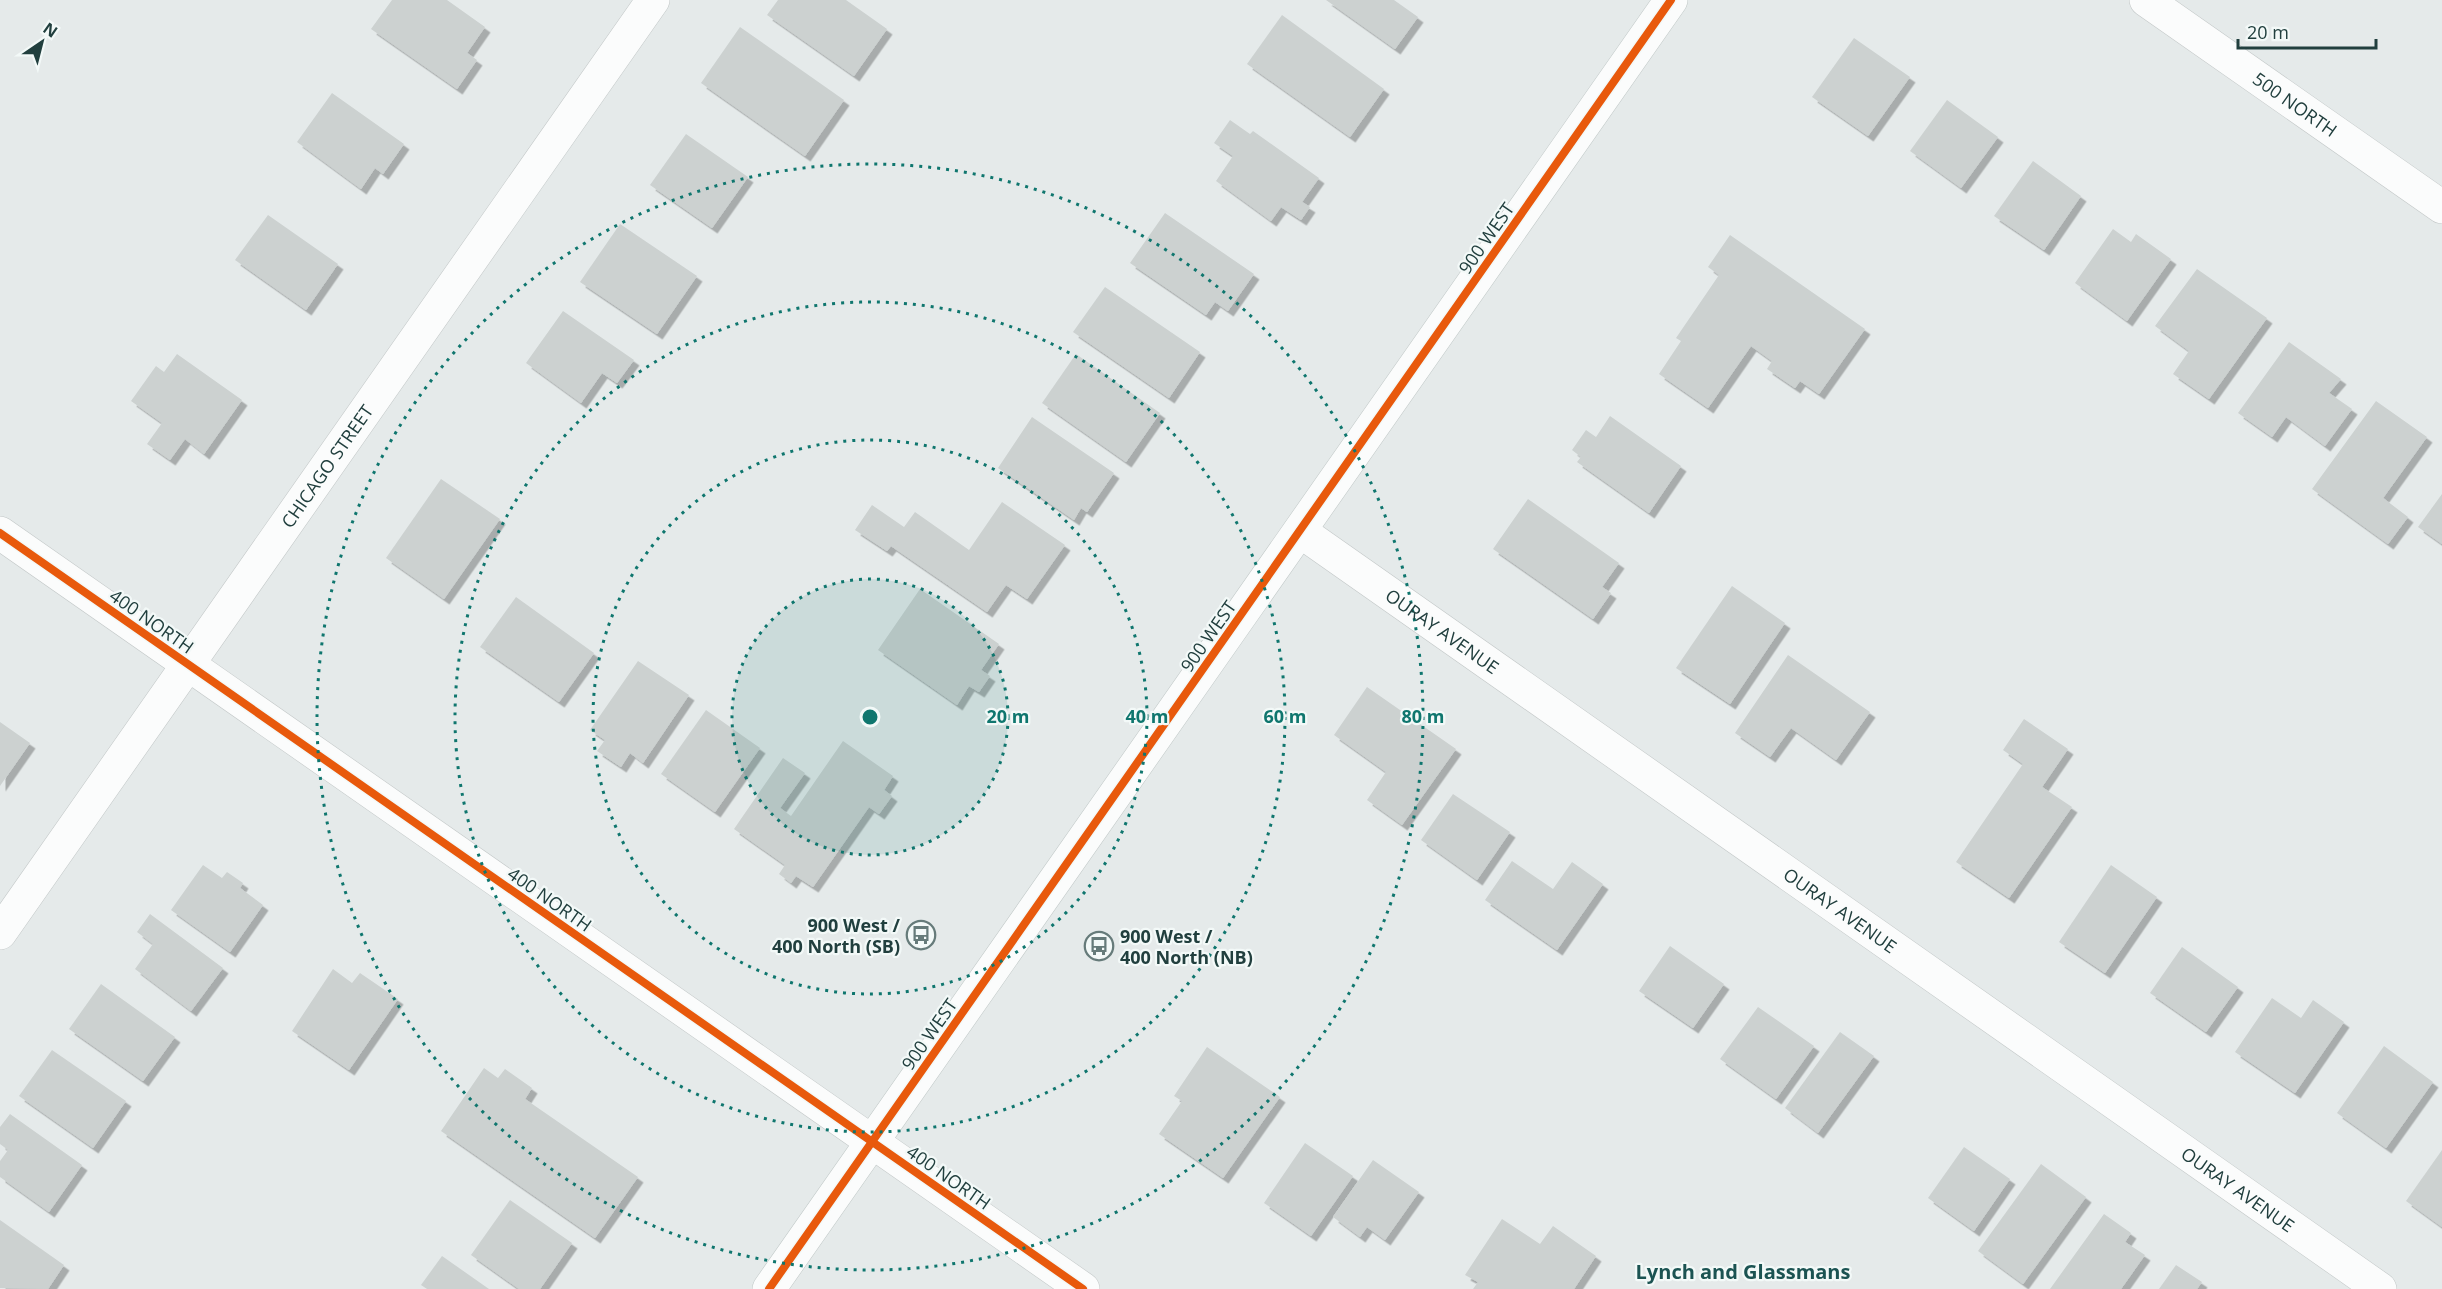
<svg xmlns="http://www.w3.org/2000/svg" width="2442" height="1289" font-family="'Open Sans',sans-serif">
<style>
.building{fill:#ccd1d0;filter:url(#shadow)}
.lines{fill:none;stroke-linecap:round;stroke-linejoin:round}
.street-casing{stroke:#c2c7c7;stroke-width:34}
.secondary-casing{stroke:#c0c8c7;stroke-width:34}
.street{stroke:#fbfcfc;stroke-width:33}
.secondary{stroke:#fbfcfc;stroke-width:33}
.cycleway-casing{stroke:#f3f9f8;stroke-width:11}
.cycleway{stroke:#e8590c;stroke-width:8}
.ring{fill:none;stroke:#0f766e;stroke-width:3;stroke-dasharray:3 6}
.labels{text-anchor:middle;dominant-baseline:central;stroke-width:4.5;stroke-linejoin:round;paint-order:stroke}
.street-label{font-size:18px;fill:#213f3e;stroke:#f3f9f8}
.poi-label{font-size:18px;font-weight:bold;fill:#213f3e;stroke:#f3f9f8;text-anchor:end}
.neighbourhood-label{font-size:20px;font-weight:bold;fill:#1b5352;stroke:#f3f9f8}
.centre{fill:#0f766e;stroke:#f3f9f8;stroke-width:3}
.ring-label{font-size:18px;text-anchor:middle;font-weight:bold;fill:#0f766e;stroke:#f3f9f8;stroke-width:4.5;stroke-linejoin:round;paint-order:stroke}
</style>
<defs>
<filter id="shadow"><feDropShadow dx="5.5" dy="5.5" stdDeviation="0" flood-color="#0004"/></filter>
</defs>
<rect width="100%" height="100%" fill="#e5eaea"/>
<g class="building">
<path d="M 392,0 L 447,0 L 485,27 L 467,53 L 477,60 L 457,89 L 371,29 Z"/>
<path d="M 778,0 L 846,0 L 887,29 L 854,76 L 767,15 Z"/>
<path d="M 1326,0 L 1394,0 L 1418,17 L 1395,49 Z"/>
<path d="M 1282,15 L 1384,89 L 1350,137 L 1247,64 Z"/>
<path d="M 740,27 L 844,100 L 805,156 L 701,83 Z"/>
<path d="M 1854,38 L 1910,77 L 1868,136 L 1812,97 Z"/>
<path d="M 332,93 L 404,144 L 383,174 L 375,168 L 361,189 L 297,142 Z"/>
<path d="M 1947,100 L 1998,137 L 1961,188 L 1910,151 Z"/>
<path d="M 1230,120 L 1250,134 L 1253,131 L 1319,178 L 1302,202 L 1310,207 L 1301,220 L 1281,207 L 1271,221 L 1216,181 L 1233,156 L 1214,143 Z"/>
<path d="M 686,134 L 748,177 L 712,228 L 650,185 Z"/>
<path d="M 2033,161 L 2081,196 L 2044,250 L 1994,216 Z"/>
<path d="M 1165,213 L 1254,274 L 1228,311 L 1215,302 L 1206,315 L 1130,263 Z"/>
<path d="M 268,215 L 338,264 L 306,310 L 235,260 Z"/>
<path d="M 620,224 L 697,276 L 657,334 L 580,282 Z"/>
<path d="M 2113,229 L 2131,242 L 2136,234 L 2171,259 L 2127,321 L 2075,283 Z"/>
<path d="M 1730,235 L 1865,329 L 1819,394 L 1800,381 L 1795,388 L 1767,369 L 1772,361 L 1751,346 L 1708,408 L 1659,374 L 1681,341 L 1676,338 L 1719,275 L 1708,267 Z"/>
<path d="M 2197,269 L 2267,318 L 2209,399 L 2173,374 L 2189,351 L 2155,326 Z"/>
<path d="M 1105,287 L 1200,352 L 1169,398 L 1073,332 Z"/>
<path d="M 563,311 L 634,360 L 617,383 L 602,373 L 581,403 L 526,363 Z"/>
<path d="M 2289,342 L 2341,379 L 2329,393 L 2352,409 L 2325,446 L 2286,417 L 2272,437 L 2238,413 Z"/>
<path d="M 177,354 L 242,400 L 204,454 L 185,439 L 170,460 L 147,444 L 162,423 L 131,401 L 156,366 L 164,372 Z"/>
<path d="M 1076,354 L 1160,413 L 1126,462 L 1042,403 Z"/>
<path d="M 2376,401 L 2427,437 L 2383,498 L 2408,517 L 2388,544 L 2312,489 Z"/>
<path d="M 1610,416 L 1681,466 L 1649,513 L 1577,462 L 1581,457 L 1572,450 L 1586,430 L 1596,437 Z"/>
<path d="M 1032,417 L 1114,473 L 1087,512 L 1081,508 L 1074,520 L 998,468 Z"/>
<path d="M 441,479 L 500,519 L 444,599 L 386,558 Z"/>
<path d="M 2442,494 L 2442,544 L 2418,527 Z"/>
<path d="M 1528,499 L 1619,563 L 1602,587 L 1611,593 L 1593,619 L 1493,549 Z"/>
<path d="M 1002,502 L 1065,545 L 1027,599 L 1006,585 L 987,612 L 891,546 L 887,551 L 855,530 L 872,505 L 904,527 L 915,512 L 969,550 Z"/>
<path d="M 1732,586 L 1785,623 L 1730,704 L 1676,668 Z"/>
<path d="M 920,589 L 999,644 L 981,670 L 990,676 L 979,692 L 969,686 L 957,705 L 878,650 Z"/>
<path d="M 516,597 L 594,653 L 559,702 L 480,647 Z"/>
<path d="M 1788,655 L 1870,712 L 1836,760 L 1791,728 L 1770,757 L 1735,733 Z"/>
<path d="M 638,661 L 689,695 L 643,763 L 630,753 L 621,767 L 597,751 L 605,740 L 590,730 Z"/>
<path d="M 1367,687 L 1456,749 L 1402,825 L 1367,800 L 1386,772 L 1334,735 Z"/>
<path d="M 706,710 L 760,748 L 715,812 L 661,774 Z"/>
<path d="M 2024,719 L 2068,749 L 2042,787 L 2072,807 L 2009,898 L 1956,862 L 2023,764 L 2003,750 Z"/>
<path d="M 0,722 L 30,743 L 0,786 Z"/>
<path d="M 843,741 L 893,776 L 884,790 L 892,796 L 879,814 L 869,807 L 813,887 L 796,876 L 791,883 L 779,874 L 785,865 L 734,829 L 783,758 L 805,773 L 780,808 L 791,816 Z"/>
<path d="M 1453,794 L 1510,832 L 1477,880 L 1421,840 Z"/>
<path d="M 1512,861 L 1553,889 L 1572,862 L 1603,884 L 1557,950 L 1485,900 Z"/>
<path d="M 203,865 L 222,878 L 227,872 L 243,883 L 240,888 L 263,905 L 230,952 L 171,910 Z"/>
<path d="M 2111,865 L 2157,897 L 2105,973 L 2059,942 Z"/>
<path d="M 150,914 L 223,968 L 191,1011 L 135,969 L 153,944 L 137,932 Z"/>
<path d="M 1670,946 L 1724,984 L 1693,1028 L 1639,991 Z"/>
<path d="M 2182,947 L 2238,987 L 2206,1032 L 2150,993 Z"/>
<path d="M 333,969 L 352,983 L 360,973 L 398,999 L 349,1070 L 292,1031 Z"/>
<path d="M 101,984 L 175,1037 L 143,1081 L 69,1029 Z"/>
<path d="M 2272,998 L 2301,1018 L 2313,1000 L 2344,1022 L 2295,1093 L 2235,1052 Z"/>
<path d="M 1758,1007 L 1814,1046 L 1776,1099 L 1720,1059 Z"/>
<path d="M 1840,1032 L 1874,1056 L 1818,1133 L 1785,1108 Z"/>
<path d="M 2384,1046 L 2433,1082 L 2386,1148 L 2337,1113 Z"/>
<path d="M 1207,1047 L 1280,1097 L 1223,1178 L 1159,1134 L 1182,1101 L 1174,1096 Z"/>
<path d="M 52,1050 L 126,1101 L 93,1148 L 19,1096 Z"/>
<path d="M 484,1068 L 498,1078 L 505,1069 L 532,1088 L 525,1099 L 638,1177 L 595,1238 L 441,1131 Z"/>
<path d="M 10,1114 L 82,1165 L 49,1212 L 0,1177 L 0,1161 L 8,1150 L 0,1144 L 0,1127 Z"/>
<path d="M 1305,1143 L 1353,1176 L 1311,1236 L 1264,1203 Z"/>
<path d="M 1964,1147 L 2010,1179 L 1974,1231 L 1928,1198 Z"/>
<path d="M 2442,1150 L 2442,1227 L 2406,1201 Z"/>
<path d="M 1373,1160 L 1419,1192 L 1385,1240 L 1367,1227 L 1360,1237 L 1333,1217 Z"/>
<path d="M 2041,1164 L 2086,1197 L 2023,1284 L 1978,1251 Z"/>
<path d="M 510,1200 L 572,1243 L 540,1289 L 519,1289 L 471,1255 Z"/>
<path d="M 2104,1214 L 2131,1233 L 2125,1242 L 2145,1255 L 2121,1289 L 2050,1289 Z"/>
<path d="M 1502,1219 L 1540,1244 L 1553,1226 L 1596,1256 L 1574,1289 L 1473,1289 L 1478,1282 L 1465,1275 Z"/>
<path d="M 0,1220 L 64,1265 L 48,1289 L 0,1288 Z"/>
<path d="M 442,1256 L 489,1289 L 427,1289 L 421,1285 Z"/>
<path d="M 2176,1265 L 2202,1282 L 2197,1289 L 2159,1289 Z"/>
</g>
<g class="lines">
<g class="street-casing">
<g id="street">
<path id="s1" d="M 2146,0 L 2442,207"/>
<path id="s2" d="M 1300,531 L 2380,1289"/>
<path d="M 0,533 L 1083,1289"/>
<path id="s3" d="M 0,933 L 653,0"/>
</g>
</g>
<g class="secondary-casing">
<path id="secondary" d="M 769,1289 L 1671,0"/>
</g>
<use href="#street" class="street"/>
<use href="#secondary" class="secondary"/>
<g class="cycleway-casing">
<g id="cycleway">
<path d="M 0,533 L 1083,1289"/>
<path d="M 769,1289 L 1671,0"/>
</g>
</g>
<use href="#cycleway" class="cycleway"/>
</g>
<circle cx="870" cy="717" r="138" fill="#0f766e" fill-opacity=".12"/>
<g class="ring">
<circle cx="870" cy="717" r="138"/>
<circle cx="870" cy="717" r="277"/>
<circle cx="870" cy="717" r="415"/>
<circle cx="870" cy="717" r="553"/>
</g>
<defs>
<g id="bus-ring" transform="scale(1.5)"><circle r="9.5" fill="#f3f9f8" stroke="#667b7a" stroke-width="1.5"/><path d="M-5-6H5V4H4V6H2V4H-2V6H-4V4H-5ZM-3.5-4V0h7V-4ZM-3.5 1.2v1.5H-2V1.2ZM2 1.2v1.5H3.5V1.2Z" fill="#667b7a"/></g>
</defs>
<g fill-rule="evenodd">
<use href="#bus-ring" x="921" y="935"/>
<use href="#bus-ring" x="1099" y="946"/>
</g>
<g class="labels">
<g class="street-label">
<text stroke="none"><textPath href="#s1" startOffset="182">500 NORTH</textPath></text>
<text transform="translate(1486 238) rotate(-55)">900 WEST</text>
<text stroke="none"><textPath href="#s3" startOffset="570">CHICAGO STREET</textPath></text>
<text transform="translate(152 621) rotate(35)">400 NORTH</text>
<text stroke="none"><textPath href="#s2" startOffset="174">OURAY AVENUE</textPath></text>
<text transform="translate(1208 636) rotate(-55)">900 WEST</text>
<text transform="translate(550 899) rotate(35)">400 NORTH</text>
<text stroke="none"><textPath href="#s2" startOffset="660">OURAY AVENUE</textPath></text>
<text transform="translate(929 1034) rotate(-55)">900 WEST</text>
<text transform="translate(949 1177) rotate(35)">400 NORTH</text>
<text stroke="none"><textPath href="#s2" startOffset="1146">OURAY AVENUE</textPath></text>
</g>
<g class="poi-label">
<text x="900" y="925">900 West /<tspan x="900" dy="21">400 North (SB)</tspan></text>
<text x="1120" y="936" text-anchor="start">900 West /<tspan x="1120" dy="21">400 North (NB)</tspan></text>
</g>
<g class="neighbourhood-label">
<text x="1743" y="1271">Lynch and Glassmans</text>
</g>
</g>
<circle cx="870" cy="717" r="9" class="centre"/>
<g class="ring-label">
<text x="1008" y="723">20 m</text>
<text x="1147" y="723">40 m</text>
<text x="1285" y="723">60 m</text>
<text x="1423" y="723">80 m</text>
</g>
<g transform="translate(42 42) rotate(35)" stroke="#f3f9f8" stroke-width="4.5" paint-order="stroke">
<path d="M0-4.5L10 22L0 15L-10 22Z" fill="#213f3e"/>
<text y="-9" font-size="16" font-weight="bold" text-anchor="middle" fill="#213f3e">N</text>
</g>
<path d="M2238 39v9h138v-9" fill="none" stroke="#213f3e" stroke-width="3"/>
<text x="2247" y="39" font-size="18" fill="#213f3e" stroke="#f3f9f8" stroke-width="4.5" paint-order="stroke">20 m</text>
</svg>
